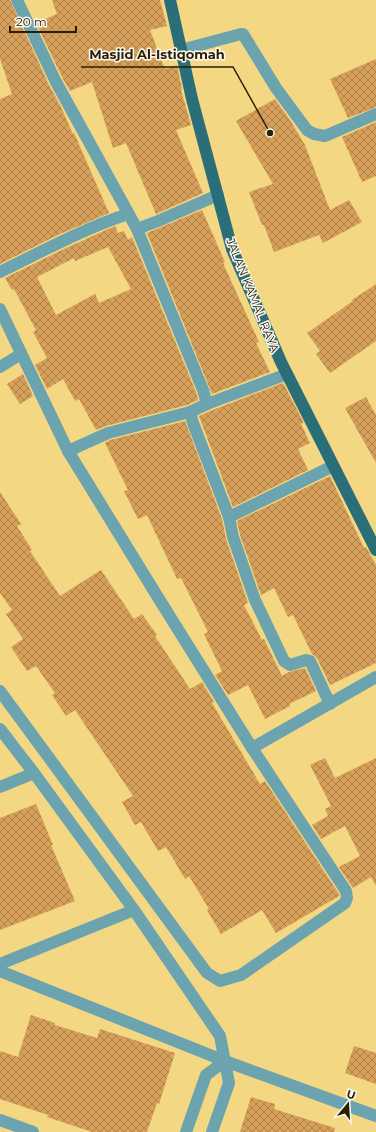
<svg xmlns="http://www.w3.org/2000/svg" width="376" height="1132" font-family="Montserrat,sans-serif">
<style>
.building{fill:url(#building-cross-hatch);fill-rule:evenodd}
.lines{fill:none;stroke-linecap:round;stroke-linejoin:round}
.minor{stroke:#6ba4af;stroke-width:12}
.major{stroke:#2a6e7a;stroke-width:12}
.labels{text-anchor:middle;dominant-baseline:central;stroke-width:3;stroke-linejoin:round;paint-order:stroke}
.street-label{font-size:12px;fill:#291e00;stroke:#fdfaf2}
.leader{fill:none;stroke:#291e00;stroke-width:1.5}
.callout-dot{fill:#291e00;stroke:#fdfaf2;stroke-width:1.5}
.callout-label{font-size:13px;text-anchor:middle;font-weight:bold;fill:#291e00;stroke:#fdfaf2;stroke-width:3;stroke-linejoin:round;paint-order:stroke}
</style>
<defs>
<pattern id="building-cross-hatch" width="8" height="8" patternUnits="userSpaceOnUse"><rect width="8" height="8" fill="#d7a05a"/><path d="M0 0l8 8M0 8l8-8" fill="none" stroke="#ae8248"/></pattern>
</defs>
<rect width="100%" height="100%" fill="#f4d783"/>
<g class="building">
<path d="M 0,0 L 10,0 L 49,85 L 60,105 L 73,134 L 74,133 L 109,213 L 60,234 L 0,264 L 0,99 L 12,94 L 0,59 Z"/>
<path d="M 52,0 L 160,0 L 167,26 L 150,30 L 165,69 L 177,65 L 182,89 L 181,90 L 191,125 L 176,130 L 203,193 L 156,214 L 126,143 L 113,148 L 92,82 L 70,91 L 63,79 L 36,23 L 57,14 Z"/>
<path d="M 376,59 L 376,107 L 348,118 L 330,79 Z"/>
<path d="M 275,99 L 290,120 L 305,145 L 330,210 L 349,200 L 362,222 L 323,243 L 319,235 L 274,252 L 264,225 L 262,225 L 249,192 L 273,184 L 236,121 Z"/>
<path d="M 376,122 L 376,176 L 362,182 L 342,137 Z"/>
<path d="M 202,210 L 225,262 L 223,263 L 259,342 L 256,343 L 270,372 L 212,394 L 147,233 Z"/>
<path d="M 115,226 L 118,233 L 124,231 L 128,240 L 132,237 L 196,392 L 198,400 L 187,405 L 106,426 L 96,430 L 79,399 L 75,401 L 63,379 L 47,389 L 35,365 L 47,358 L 33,332 L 36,330 L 14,289 L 12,290 L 5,278 L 66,248 ZM 108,247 L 131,289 L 99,303 L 95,294 L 56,315 L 37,277 L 74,258 L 75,261 Z"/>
<path d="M 376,284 L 376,341 L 330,373 L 316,354 L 320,351 L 307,333 L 353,301 L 352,300 Z"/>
<path d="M 23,374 L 33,396 L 20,404 L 7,384 Z"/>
<path d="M 283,383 L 303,421 L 303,423 L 301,424 L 310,443 L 298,449 L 308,470 L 233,507 L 199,416 L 210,411 Z"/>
<path d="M 366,397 L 376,415 L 376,463 L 345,408 Z"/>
<path d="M 185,421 L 222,519 L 226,539 L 248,603 L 244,605 L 262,640 L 264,639 L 282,676 L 289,672 L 305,668 L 316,691 L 289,704 L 290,706 L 265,719 L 248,685 L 228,695 L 215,675 L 222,671 L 204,634 L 208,632 L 181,578 L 177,579 L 147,515 L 138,519 L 124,491 L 128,490 L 105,443 L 110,440 Z"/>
<path d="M 330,476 L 364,548 L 366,547 L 376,565 L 376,663 L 330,685 L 317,658 L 312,654 L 293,615 L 288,617 L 274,588 L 261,595 L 240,535 L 237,521 Z"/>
<path d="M 0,492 L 21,524 L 17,526 L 32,550 L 30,551 L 60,596 L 101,570 L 134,619 L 142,614 L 157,635 L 155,636 L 190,689 L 202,682 L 214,702 L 212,703 L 260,784 L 265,781 L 339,894 L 339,896 L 276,933 L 262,910 L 221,934 L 207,910 L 209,909 L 189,876 L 185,879 L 166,847 L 158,851 L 141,822 L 135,825 L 122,802 L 133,796 L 75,710 L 66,716 L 52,695 L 55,693 L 36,666 L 27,671 L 11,647 L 23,639 L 6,614 L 12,610 L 0,593 Z"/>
<path d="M 325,758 L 335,778 L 376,758 L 376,886 L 371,877 L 353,888 L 339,867 L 360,856 L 345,826 L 321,839 L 312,825 L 328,816 L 325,809 L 331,806 L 310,765 Z"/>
<path d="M 36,804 L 53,845 L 51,845 L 75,901 L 0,930 L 0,818 Z"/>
<path d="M 31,1015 L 55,1023 L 55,1025 L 97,1038 L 100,1029 L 175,1053 L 159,1104 L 157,1103 L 147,1132 L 92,1132 L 47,1117 L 48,1115 L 0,1099 L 0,1051 L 18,1057 Z"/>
<path d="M 354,1046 L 376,1053 L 376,1084 L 345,1073 Z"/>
<path d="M 251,1097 L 275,1104 L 274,1109 L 335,1128 L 334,1132 L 240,1132 Z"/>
</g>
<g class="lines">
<g class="minor">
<path d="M 17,0 L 56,82 L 137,229 L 203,390 L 207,404"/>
<path d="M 181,50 L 241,34 L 243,34 L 276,88 L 307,130 L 314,134 L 325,136 L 376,114"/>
<path d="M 137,229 L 158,221 L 218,195"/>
<path d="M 0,272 C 41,252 85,228 128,214"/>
<path d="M 0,309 L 68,451 L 159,599 L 252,748 L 346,891 L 347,898 L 345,903 L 241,975 L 220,981 L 207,973 L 0,691"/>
<path d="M 0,367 L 21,354"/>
<path d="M 190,412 L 193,423 L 229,517 L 233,537 L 255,600 L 284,661 L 290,665 L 306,660 L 310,661 L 330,704"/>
<path d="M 68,451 L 108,433 L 190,412 L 207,404 L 287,374"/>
<path d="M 229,517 L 333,466"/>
<path d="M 0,729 L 34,773 L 134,910 L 220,1036 L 229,1083 L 212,1132"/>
<path d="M 252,748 L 376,677"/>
<path d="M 0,787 L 34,773"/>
<path d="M 0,964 L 134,910"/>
<path d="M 0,971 L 225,1061 L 376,1116"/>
<path d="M 0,1120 L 33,1132"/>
<path d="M 186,1132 L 206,1075 L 225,1061"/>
</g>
<path class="major" d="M 170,0 L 192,99 L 232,249 L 281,362 L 376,550"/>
</g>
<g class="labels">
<g class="street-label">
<text transform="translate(253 295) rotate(68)">JALAN KAMAL RAYA</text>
</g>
</g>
<path class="leader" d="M270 133L233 67H81"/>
<circle class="callout-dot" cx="270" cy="133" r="4"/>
<g class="callout-label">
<text x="157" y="59">Masjid Al-Istiqomah</text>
</g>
<g transform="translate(348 1104) rotate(18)" stroke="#fdfaf2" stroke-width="3" paint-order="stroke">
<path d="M0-3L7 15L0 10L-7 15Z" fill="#291e00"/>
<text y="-6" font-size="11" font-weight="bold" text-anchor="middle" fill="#291e00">U</text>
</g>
<path d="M10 26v6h66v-6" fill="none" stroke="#291e00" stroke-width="2"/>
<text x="16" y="26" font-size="12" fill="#291e00" stroke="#fdfaf2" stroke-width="3" paint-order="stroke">20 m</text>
</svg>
